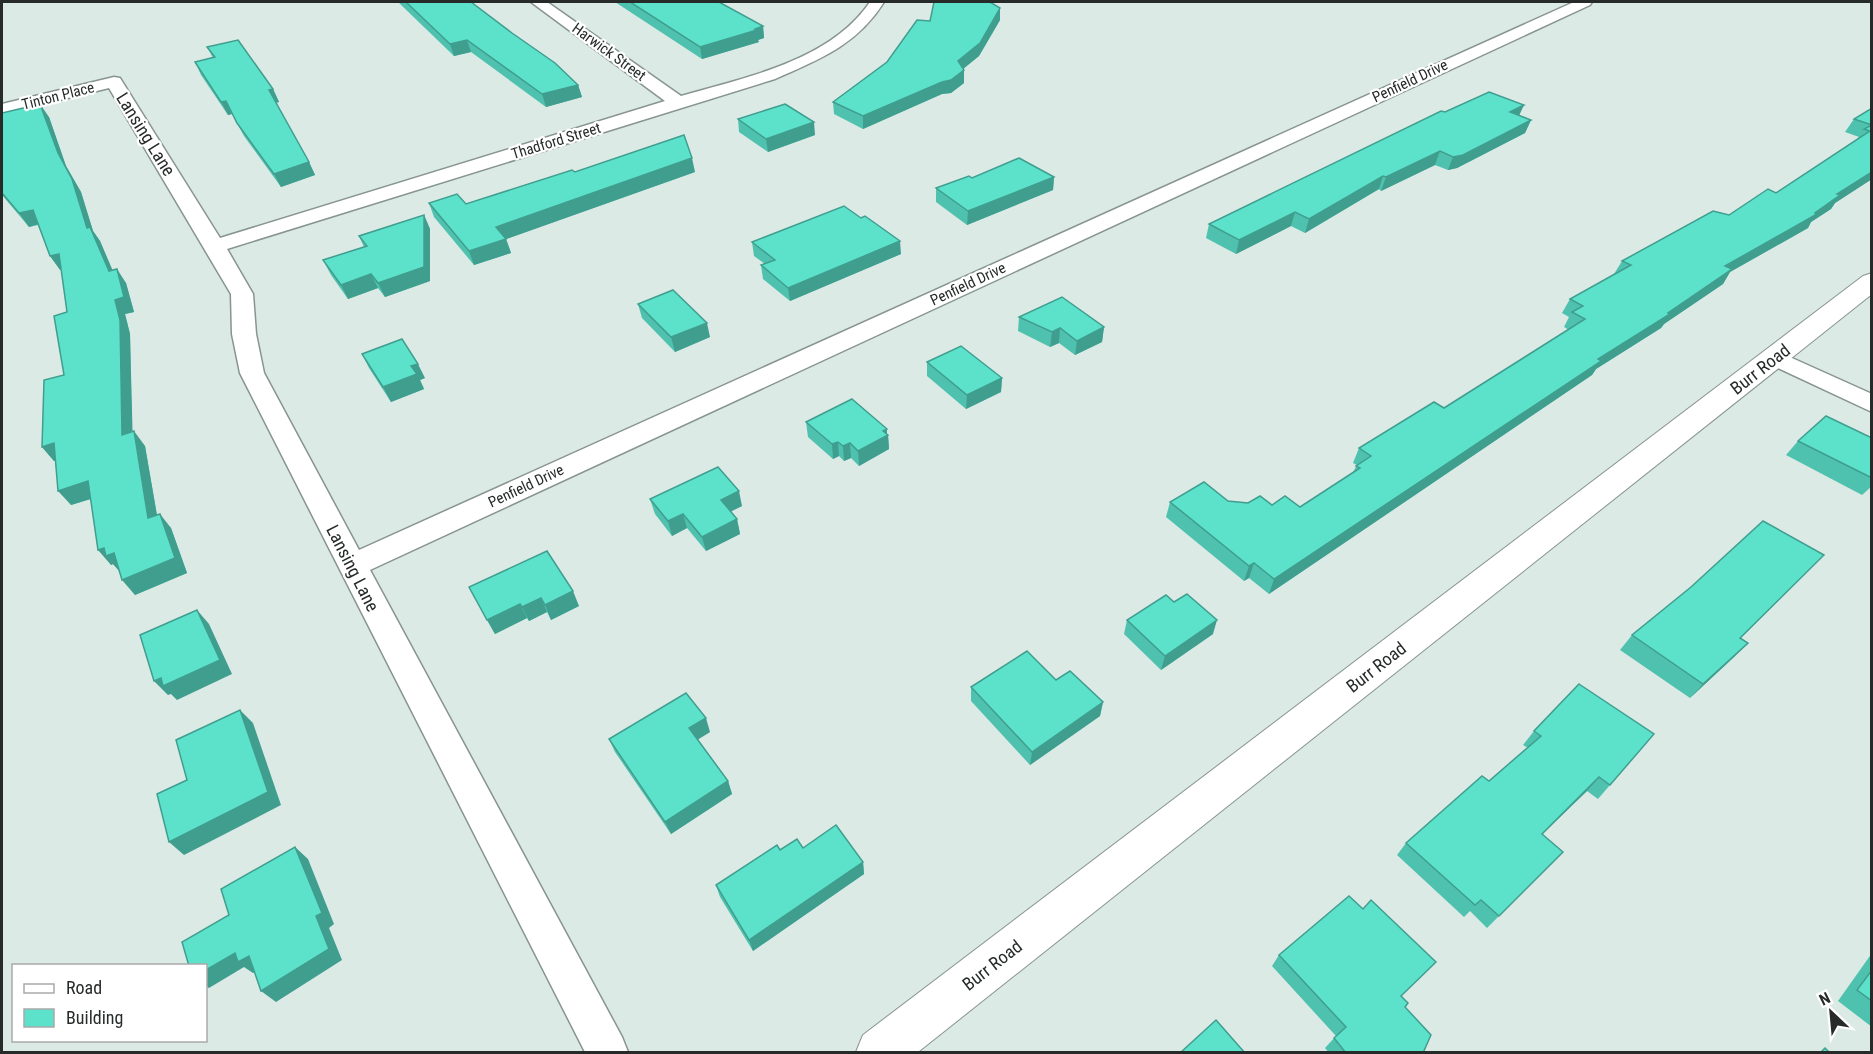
<svg xmlns="http://www.w3.org/2000/svg" width="1873" height="1054" font-family="'Roboto Condensed',sans-serif">
<style>
.lines{fill:none;stroke-linecap:round;stroke-linejoin:round}
.street-casing{stroke:#879491;stroke-width:3}
.secondary-casing{stroke:#879491;stroke-width:2}
.street{fill:#fff;fill-rule:evenodd}
.secondary{fill:#fff;fill-rule:evenodd}
.wall{fill:#4fc2af}
.shaded-wall{fill:#409e8e}
.building{fill:#5ce2cb;stroke:#409e8e;stroke-width:1.5}
.labels{text-anchor:middle;dominant-baseline:central;stroke-width:4.5;stroke-linejoin:round;paint-order:stroke}
.far-street-label{font-size:15px;fill:#262b2a;stroke:#fff}
.street-label{font-size:18px;fill:#262b2a;stroke:#fff}
</style>
<rect width="100%" height="100%" fill="#dceae6"/>
<g class="lines">
<g class="street-casing">
<g id="street">
<path d="M 531,2 L 547,2 L 681,96 C 746,77 830,61 870,2 L 884,2 C 857,45 820,59 775,79 L 227,249 L 253,294 L 256,334 L 264,373 L 359,550 L 1574,2 L 1592,2 L 1590,5 L 370,570 L 622,1037 L 628,1052 L 585,1052 L 240,373 L 232,334 L 231,294 L 109,88 L 2,114 L 2,104 L 114,77 L 120,78 L 220,238 L 665,101 Z"/>
<path d="M 1774,350 L 1872,394 L 1872,412 L 1765,362 L 1762,357 L 1765,352 Z"/>
</g>
</g>
<g class="secondary-casing">
<path id="secondary" d="M 1872,273 L 1872,294 L 918,1052 L 856,1052 L 863,1035 L 1863,276 Z"/>
</g>
<use href="#street" class="street"/>
<use href="#secondary" class="secondary"/>
</g>
<g class="wall">
<path d="M 398,2 L 471,2 L 578,85 L 582,97 L 546,107 L 471,52 L 454,56 Z"/>
<path d="M 615,2 L 719,2 L 763,26 L 764,38 L 758,40 L 759,42 L 702,59 Z"/>
<path d="M 1000,8 L 1000,20 L 979,56 L 963,69 L 964,70 L 964,83 L 951,93 L 942,94 L 863,129 L 834,114 L 833,102 L 887,62 L 930,21 Z"/>
<path d="M 207,47 L 273,89 L 279,102 L 276,103 L 309,162 L 315,175 L 281,187 L 244,136 L 232,114 L 228,115 L 201,75 L 195,62 L 213,58 Z"/>
<path d="M 1872,108 L 1872,179 L 1835,203 L 1831,209 L 1811,222 L 1808,228 L 1730,272 L 1723,284 L 1664,324 L 1661,328 L 1596,369 L 1592,375 L 1269,594 L 1249,578 L 1244,581 L 1166,517 L 1170,502 L 1228,501 L 1300,507 L 1353,472 L 1357,465 L 1353,463 L 1359,448 L 1444,408 L 1569,330 L 1564,327 L 1569,317 L 1562,313 L 1570,299 L 1614,274 L 1622,261 L 1729,215 L 1776,193 L 1857,139 L 1859,137 L 1845,132 L 1854,119 Z"/>
<path d="M 1445,112 L 1519,115 L 1531,120 L 1525,133 L 1457,168 L 1448,170 L 1435,165 L 1381,191 L 1379,189 L 1305,233 L 1291,226 L 1236,254 L 1206,238 L 1209,224 Z"/>
<path d="M 2,113 L 49,117 L 66,166 L 81,192 L 93,231 L 100,241 L 112,270 L 126,283 L 134,312 L 125,314 L 130,334 L 132,432 L 145,446 L 157,515 L 171,528 L 187,573 L 135,595 L 119,570 L 113,564 L 111,565 L 91,499 L 71,505 L 55,461 L 54,461 L 42,447 L 64,375 L 67,312 L 61,270 L 50,256 L 38,225 L 29,227 L 2,195 Z"/>
<path d="M 738,119 L 815,135 L 768,152 L 739,132 Z"/>
<path d="M 695,172 L 506,239 L 511,253 L 474,265 L 434,217 L 429,203 L 466,204 Z"/>
<path d="M 1054,177 L 1053,190 L 967,225 L 936,202 L 936,188 L 972,178 Z"/>
<path d="M 424,215 L 430,229 L 430,281 L 385,297 L 378,288 L 348,299 L 331,275 L 323,260 L 364,247 L 359,236 Z"/>
<path d="M 752,242 L 901,254 L 790,301 L 763,279 L 761,265 L 765,264 L 754,256 Z"/>
<path d="M 638,304 L 710,337 L 675,352 L 642,318 Z"/>
<path d="M 1019,317 L 1104,327 L 1102,342 L 1075,355 L 1059,343 L 1050,347 L 1018,331 Z"/>
<path d="M 362,354 L 425,378 L 420,380 L 424,389 L 391,402 L 369,368 Z"/>
<path d="M 927,362 L 1002,378 L 1001,392 L 966,409 L 927,376 Z"/>
<path d="M 806,422 L 887,434 L 888,435 L 889,449 L 859,466 L 851,458 L 844,461 L 839,456 L 833,459 L 808,437 Z"/>
<path d="M 1872,438 L 1872,486 L 1862,495 L 1786,455 L 1798,441 Z"/>
<path d="M 650,499 L 742,506 L 731,511 L 737,519 L 740,534 L 706,551 L 687,528 L 672,536 L 655,514 Z"/>
<path d="M 1810,569 L 1741,638 L 1734,657 L 1690,698 L 1620,650 L 1632,635 Z"/>
<path d="M 469,587 L 579,606 L 551,620 L 547,612 L 529,621 L 527,618 L 495,634 Z"/>
<path d="M 1127,620 L 1213,634 L 1161,670 L 1124,634 Z"/>
<path d="M 1056,680 L 1103,702 L 1100,716 L 1030,765 L 971,701 L 971,687 Z"/>
<path d="M 1534,731 L 1610,785 L 1598,799 L 1587,791 L 1542,834 L 1563,852 L 1487,928 L 1470,911 L 1464,917 L 1397,855 L 1406,843 L 1489,781 L 1528,748 L 1523,745 Z"/>
<path d="M 710,732 L 698,739 L 728,781 L 732,794 L 671,834 L 615,752 L 609,739 Z"/>
<path d="M 780,850 L 863,862 L 864,874 L 753,951 L 720,897 L 716,885 Z"/>
<path d="M 1872,953 L 1872,1027 L 1838,1001 Z"/>
<path d="M 1279,955 L 1401,997 L 1423,1053 L 1329,1053 L 1325,1048 L 1336,1036 L 1272,966 Z"/>
</g>
<g class="shaded-wall">
<path d="M 1000,8 L 1000,20 L 979,56 L 958,73 L 958,61 Z"/>
<path d="M 763,26 L 764,38 L 758,40 L 759,42 L 702,59 L 700,47 Z"/>
<path d="M 467,40 L 471,52 L 454,56 L 450,44 Z"/>
<path d="M 964,70 L 964,83 L 951,93 L 942,94 L 863,129 L 863,116 Z"/>
<path d="M 578,85 L 582,97 L 546,107 L 542,94 Z"/>
<path d="M 273,89 L 279,102 L 275,103 L 269,90 Z"/>
<path d="M 226,101 L 232,114 L 228,115 L 221,102 Z"/>
<path d="M 40,104 L 49,117 L 66,166 L 81,192 L 93,231 L 100,241 L 119,285 L 109,271 L 87,228 L 58,153 Z"/>
<path d="M 1524,105 L 1518,118 L 1510,112 Z"/>
<path d="M 1531,120 L 1525,133 L 1457,168 L 1448,170 L 1453,157 Z"/>
<path d="M 814,122 L 815,135 L 768,152 L 766,139 Z"/>
<path d="M 1440,151 L 1435,165 L 1381,191 L 1386,177 Z"/>
<path d="M 692,158 L 695,172 L 501,241 L 496,227 Z"/>
<path d="M 309,162 L 315,175 L 281,187 L 274,174 Z"/>
<path d="M 1872,172 L 1872,179 L 1835,203 L 1831,209 L 1811,222 L 1808,228 L 1730,272 L 1723,284 L 1664,324 L 1661,328 L 1596,369 L 1592,375 L 1269,594 L 1274,579 L 1598,359 L 1668,313 L 1725,266 Z"/>
<path d="M 1383,176 L 1379,189 L 1305,233 L 1309,219 Z"/>
<path d="M 1054,177 L 1053,190 L 967,225 L 968,211 Z"/>
<path d="M 33,210 L 42,223 L 29,227 L 19,213 Z"/>
<path d="M 1295,212 L 1291,226 L 1236,254 L 1239,240 Z"/>
<path d="M 424,215 L 430,229 L 430,281 L 385,297 L 378,283 Z"/>
<path d="M 506,239 L 511,253 L 474,265 L 469,251 Z"/>
<path d="M 900,241 L 901,254 L 790,301 L 788,288 Z"/>
<path d="M 59,254 L 69,267 L 60,270 L 50,256 Z"/>
<path d="M 117,269 L 126,283 L 134,312 L 125,314 L 130,334 L 133,450 L 122,435 L 115,300 Z"/>
<path d="M 371,274 L 378,288 L 348,299 L 341,285 Z"/>
<path d="M 707,323 L 710,337 L 675,352 L 671,337 Z"/>
<path d="M 1104,327 L 1102,342 L 1075,355 L 1077,341 Z"/>
<path d="M 1060,328 L 1059,343 L 1050,347 L 1052,332 Z"/>
<path d="M 418,364 L 425,378 L 420,380 L 424,389 L 391,402 L 383,387 L 411,366 Z"/>
<path d="M 1002,378 L 1001,392 L 966,409 L 967,395 Z"/>
<path d="M 887,429 L 887,435 L 888,435 L 889,449 L 859,466 L 858,451 Z"/>
<path d="M 134,431 L 145,446 L 160,533 L 148,518 Z"/>
<path d="M 838,442 L 839,456 L 833,459 L 832,444 Z"/>
<path d="M 54,443 L 66,458 L 54,461 L 42,447 Z"/>
<path d="M 850,443 L 851,458 L 844,461 L 843,446 Z"/>
<path d="M 88,481 L 100,496 L 71,505 L 58,491 Z"/>
<path d="M 739,491 L 742,506 L 724,515 L 721,500 Z"/>
<path d="M 160,514 L 171,528 L 187,573 L 135,595 L 122,580 Z"/>
<path d="M 683,514 L 687,528 L 672,536 L 668,521 Z"/>
<path d="M 737,519 L 740,534 L 706,551 L 702,537 Z"/>
<path d="M 104,548 L 114,553 L 119,571 L 113,564 L 111,565 L 98,550 Z"/>
<path d="M 1254,563 L 1249,578 L 1244,581 L 1249,566 Z"/>
<path d="M 573,591 L 579,606 L 551,620 L 545,605 Z"/>
<path d="M 541,598 L 547,612 L 529,621 L 522,607 Z"/>
<path d="M 520,604 L 527,618 L 495,634 L 487,620 Z"/>
<path d="M 197,610 L 209,624 L 232,674 L 177,700 L 171,694 L 168,695 L 154,681 Z"/>
<path d="M 1217,620 L 1213,634 L 1161,670 L 1165,656 Z"/>
<path d="M 1748,643 L 1734,657 L 1690,698 L 1703,684 Z"/>
<path d="M 1103,702 L 1100,716 L 1030,765 L 1032,752 Z"/>
<path d="M 240,710 L 253,723 L 281,805 L 184,855 L 169,842 Z"/>
<path d="M 706,718 L 710,732 L 694,742 L 689,728 Z"/>
<path d="M 1599,777 L 1587,791 L 1530,846 Z"/>
<path d="M 728,781 L 732,794 L 671,834 L 665,822 Z"/>
<path d="M 295,847 L 308,859 L 334,924 L 329,928 L 342,960 L 276,1002 L 261,991 L 316,916 Z"/>
<path d="M 863,862 L 864,874 L 753,951 L 749,940 Z"/>
<path d="M 235,953 L 249,956 L 264,967 L 253,973 L 244,967 L 209,988 L 206,986 L 206,970 Z"/>
</g>
<g class="building">
<path d="M 406,2 L 471,2 L 512,33 L 555,63 L 578,85 L 542,94 L 467,40 L 450,44 Z"/>
<path d="M 630,2 L 719,2 L 763,26 L 755,29 L 757,30 L 700,47 Z"/>
<path d="M 934,2 L 990,2 L 1000,8 L 980,43 L 958,61 L 964,70 L 951,80 L 942,82 L 863,116 L 833,102 L 887,62 L 917,20 L 930,21 Z"/>
<path d="M 238,40 L 273,89 L 269,90 L 309,162 L 274,174 L 237,123 L 226,101 L 221,102 L 195,62 L 215,57 L 207,47 Z"/>
<path d="M 1489,92 L 1524,105 L 1510,112 L 1531,120 L 1463,155 L 1453,157 L 1440,151 L 1386,177 L 1383,176 L 1309,219 L 1295,212 L 1239,240 L 1209,224 L 1441,111 L 1445,112 Z"/>
<path d="M 40,104 L 58,153 L 72,179 L 87,228 L 90,227 L 109,271 L 117,269 L 124,297 L 115,300 L 120,320 L 122,435 L 134,431 L 148,518 L 160,514 L 175,558 L 122,580 L 114,553 L 106,556 L 104,548 L 98,550 L 88,481 L 58,491 L 54,443 L 42,447 L 44,380 L 64,375 L 54,316 L 67,312 L 59,254 L 50,256 L 33,210 L 19,213 L 2,193 L 2,113 Z"/>
<path d="M 785,104 L 814,122 L 766,139 L 738,119 Z"/>
<path d="M 1872,108 L 1872,125 L 1854,119 Z"/>
<path d="M 1872,125 L 1872,172 L 1837,194 L 1840,195 L 1815,213 L 1817,214 L 1725,266 L 1732,269 L 1668,313 L 1670,314 L 1598,359 L 1601,361 L 1274,579 L 1254,563 L 1249,566 L 1170,502 L 1204,482 L 1228,501 L 1248,503 L 1260,496 L 1272,505 L 1285,496 L 1300,507 L 1360,468 L 1356,466 L 1371,456 L 1359,448 L 1434,402 L 1444,408 L 1585,319 L 1572,312 L 1583,306 L 1570,299 L 1631,265 L 1622,261 L 1713,211 L 1729,215 L 1768,189 L 1776,193 L 1870,131 L 1864,129 Z"/>
<path d="M 684,135 L 692,158 L 496,227 L 506,239 L 469,251 L 429,203 L 457,194 L 466,204 L 572,170 L 575,172 Z"/>
<path d="M 1019,158 L 1054,177 L 968,211 L 936,188 L 969,176 L 972,178 Z"/>
<path d="M 844,206 L 861,218 L 865,216 L 900,241 L 788,288 L 761,265 L 775,260 L 752,242 Z"/>
<path d="M 424,215 L 424,267 L 378,283 L 371,274 L 341,285 L 323,260 L 367,246 L 359,236 Z"/>
<path d="M 673,290 L 707,323 L 671,337 L 638,304 Z"/>
<path d="M 1062,297 L 1104,327 L 1077,341 L 1060,328 L 1052,332 L 1019,317 Z"/>
<path d="M 402,339 L 418,364 L 411,366 L 417,374 L 383,387 L 362,354 Z"/>
<path d="M 961,346 L 1002,378 L 967,395 L 927,362 Z"/>
<path d="M 852,399 L 887,429 L 883,431 L 888,435 L 858,451 L 850,443 L 843,446 L 838,442 L 832,444 L 806,422 Z"/>
<path d="M 1826,416 L 1872,438 L 1872,478 L 1798,441 Z"/>
<path d="M 718,467 L 739,491 L 721,500 L 737,519 L 702,537 L 683,514 L 668,521 L 650,499 Z"/>
<path d="M 1763,521 L 1824,555 L 1740,638 L 1748,643 L 1703,684 L 1632,635 L 1691,587 Z"/>
<path d="M 547,551 L 573,591 L 545,605 L 541,598 L 522,607 L 520,604 L 487,620 L 469,587 Z"/>
<path d="M 1187,594 L 1217,620 L 1165,656 L 1127,620 L 1166,595 L 1174,602 Z"/>
<path d="M 197,610 L 220,660 L 163,686 L 161,678 L 154,681 L 140,635 Z"/>
<path d="M 1027,651 L 1056,680 L 1070,671 L 1103,702 L 1032,752 L 971,687 Z"/>
<path d="M 1579,684 L 1654,734 L 1610,785 L 1599,777 L 1542,834 L 1563,852 L 1499,916 L 1481,900 L 1475,905 L 1406,843 L 1482,776 L 1489,781 L 1541,736 L 1534,731 Z"/>
<path d="M 686,693 L 706,718 L 689,728 L 728,781 L 665,822 L 609,739 Z"/>
<path d="M 240,710 L 268,792 L 169,842 L 157,794 L 187,780 L 176,740 Z"/>
<path d="M 836,825 L 863,862 L 749,940 L 716,885 L 777,845 L 780,850 L 797,839 L 803,848 Z"/>
<path d="M 295,847 L 322,913 L 316,916 L 329,949 L 261,991 L 249,956 L 238,962 L 235,953 L 206,970 L 206,966 L 189,966 L 182,942 L 229,915 L 221,889 Z"/>
<path d="M 1349,896 L 1363,909 L 1371,900 L 1436,962 L 1401,996 L 1408,1003 L 1405,1007 L 1431,1035 L 1423,1053 L 1346,1053 L 1334,1038 L 1346,1027 L 1279,955 Z"/>
<path d="M 1872,970 L 1872,1001 L 1857,990 Z"/>
<path d="M 1216,1020 L 1245,1053 L 1180,1053 Z"/>
<path d="M 1825,1048 L 1830,1053 L 1820,1053 Z"/>
</g>
<g class="labels">
<g class="far-street-label">
<text transform="translate(609 52) rotate(36)">Harwick Street</text>
<text transform="translate(1410 81) rotate(-25)">Penfield Drive</text>
<text transform="translate(58 96) rotate(-14)">Tinton Place</text>
<text transform="translate(556 141) rotate(-17)">Thadford Street</text>
<text transform="translate(968 284) rotate(-25)">Penfield Drive</text>
<text transform="translate(526 486) rotate(-25)">Penfield Drive</text>
</g>
<g class="street-label">
<text transform="translate(146 134) rotate(58)">Lansing Lane</text>
<text transform="translate(1760 369) rotate(-38)">Burr Road</text>
<text transform="translate(353 568) rotate(63)">Lansing Lane</text>
<text transform="translate(1376 667) rotate(-38)">Burr Road</text>
<text transform="translate(992 965) rotate(-38)">Burr Road</text>
</g>
</g>
<rect width="1873" height="1054" fill="none" stroke="#262b2a" stroke-width="6"/>
<rect x="12" y="964" width="195" height="78" fill="#ffffff" stroke="#a8aaaa" stroke-width="1.5"/>
<rect x="24" y="984" width="30" height="9" fill="#ffffff" stroke="#a8aaaa" stroke-width="1.5"/>
<text x="66" y="994" font-size="18" fill="#262b2a">Road</text>
<rect x="24" y="1009" width="30" height="18" fill="#5ce2cb" stroke="#a8aaaa" stroke-width="1.5"/>
<text x="66" y="1024" font-size="18" fill="#262b2a">Building</text>
<g transform="translate(1831 1012) rotate(334)" stroke="#ffffff" stroke-width="4.5" paint-order="stroke">
<path d="M0-4.5L10 22L0 15L-10 22Z" fill="#262b2a"/>
<text y="-9" font-size="16" font-weight="bold" text-anchor="middle" fill="#262b2a">N</text>
</g>
</svg>
